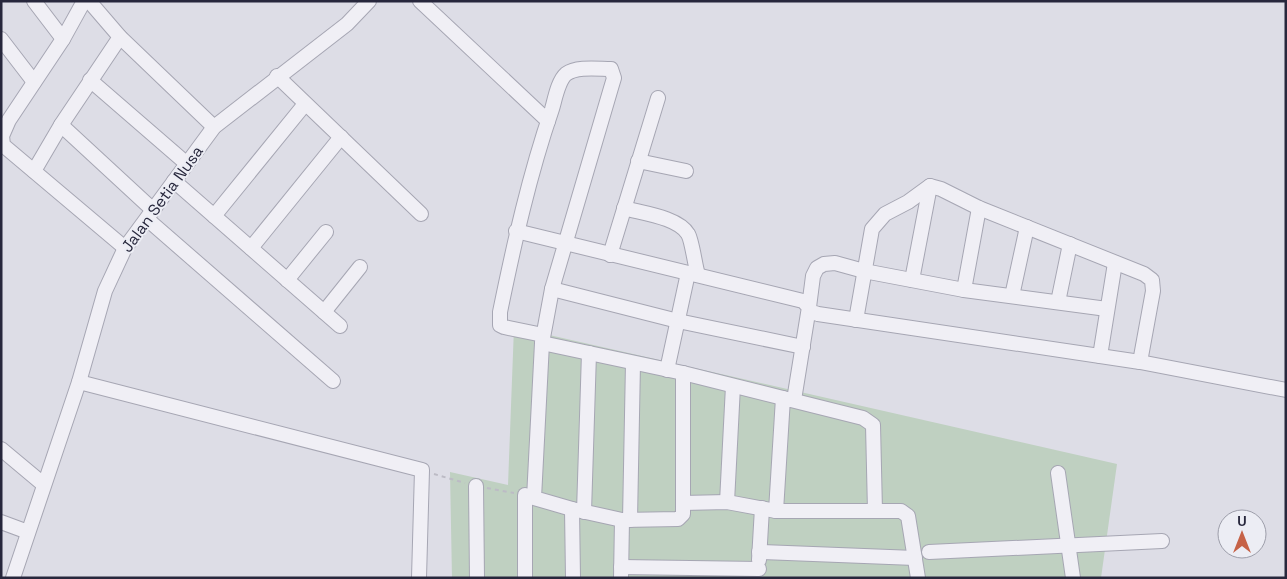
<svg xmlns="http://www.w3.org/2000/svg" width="1287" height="579" font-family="'Space Grotesk',sans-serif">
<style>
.green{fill:#bfd0c1}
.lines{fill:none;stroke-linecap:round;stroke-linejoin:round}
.minor-casing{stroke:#a6a6b3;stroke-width:16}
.path{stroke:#bcbbc5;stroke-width:2;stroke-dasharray:4 4;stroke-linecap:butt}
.minor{stroke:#f0eff5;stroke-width:14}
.labels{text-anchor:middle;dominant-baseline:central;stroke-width:4;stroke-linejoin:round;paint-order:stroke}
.street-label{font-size:16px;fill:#27273c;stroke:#ecedf4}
</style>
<rect width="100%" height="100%" fill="#dddde6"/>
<path class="green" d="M 514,327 L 1117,464 L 1101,578 L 452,578 L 450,472 L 508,485 Z"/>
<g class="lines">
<g class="minor-casing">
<g id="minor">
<path d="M 34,1 L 63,39"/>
<path d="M 84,1 L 63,39 L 9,120 L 2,136 L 3,145 L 125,248"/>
<path d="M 89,1 L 120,37 L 214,127"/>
<path d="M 420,1 L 548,121"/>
<path d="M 1,39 L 34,82"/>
<path d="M 277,76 L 421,214"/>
<path d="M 90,80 L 187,164"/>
<path d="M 61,125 L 153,210"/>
<path d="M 638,161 L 686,171"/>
<path d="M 34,171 L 61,125 L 120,37"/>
<path d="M 174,181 L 340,326"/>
<path d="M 624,208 C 641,213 678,217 688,234 C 692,240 695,266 698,275"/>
<path d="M 214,216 L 305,104"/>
<path d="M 147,219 L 333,381"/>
<path d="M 516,231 L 803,301 L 809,307 L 794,400"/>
<path d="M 251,248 L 341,137"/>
<path d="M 610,255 L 658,98"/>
<path d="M 287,280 L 326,232"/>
<path d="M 912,280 L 930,186"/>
<path d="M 552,289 L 678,321 L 803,347"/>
<path d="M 964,290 L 979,208"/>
<path d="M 1012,296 L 1027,227"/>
<path d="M 1058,302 L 1070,244"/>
<path d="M 1107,309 L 964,290 L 864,271 L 835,263 L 824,264 L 817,268 L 813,276 L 809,307 L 812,312 L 818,314 L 1140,362 L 1286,390"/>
<path d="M 324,312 L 360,267"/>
<path d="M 856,320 L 872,229 L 885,214 L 908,202 L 930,186 L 941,189 L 979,208 L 1144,274 L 1152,280 L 1153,291 L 1140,362"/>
<path d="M 543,335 L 504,327 L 500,325 L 500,312 C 514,244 529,176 552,109 C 555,99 558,81 566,74 C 577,66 598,69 611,69 L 614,78 L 611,88 L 552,289 L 542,343 L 683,373 L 783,398"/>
<path d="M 542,343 L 534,498 L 572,509 L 622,520 L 678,519 L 683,514 L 683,373"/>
<path d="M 1100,356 L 1115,263"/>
<path d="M 667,370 L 688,273"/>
<path d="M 79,382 L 422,470 L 419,578"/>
<path d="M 1,449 L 43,484"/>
<path d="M 1058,473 L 1073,578"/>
<path d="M 476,486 L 477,578"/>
<path d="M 525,495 L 525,578"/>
<path d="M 727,502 L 733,386"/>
<path d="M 683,503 L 727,502 L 776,511 L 901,511 L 908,516 L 918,578"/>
<path d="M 572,509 L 573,578"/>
<path d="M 776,511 L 783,398 L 863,418 L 873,425 L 875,511"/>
<path d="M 584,512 L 589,353"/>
<path d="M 630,520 L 633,363"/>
<path d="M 1,522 L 28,532"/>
<path d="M 759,552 L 915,558"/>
<path d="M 929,552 L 1162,541"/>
<path d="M 759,560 L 762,508"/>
<path d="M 621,567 L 759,569"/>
<path d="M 13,578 L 79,382 L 105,291 L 125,248 L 214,127 L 347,24 L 369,1"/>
<path d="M 621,578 L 622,520"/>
</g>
</g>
<g class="path">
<path d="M 434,474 L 465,483"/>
<path d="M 487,488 L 514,493"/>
</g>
<use href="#minor" class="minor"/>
</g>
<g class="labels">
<g class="street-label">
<text transform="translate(162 199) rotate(-54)">Jalan Setia Nusa</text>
</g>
</g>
<rect width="1287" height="579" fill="none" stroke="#27273c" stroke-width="5"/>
<g transform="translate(1242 534)"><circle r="24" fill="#ecedf4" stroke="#9d9eaa"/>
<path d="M0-4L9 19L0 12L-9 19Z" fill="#c66247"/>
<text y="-8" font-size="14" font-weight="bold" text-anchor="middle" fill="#27273c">U</text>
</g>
</svg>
